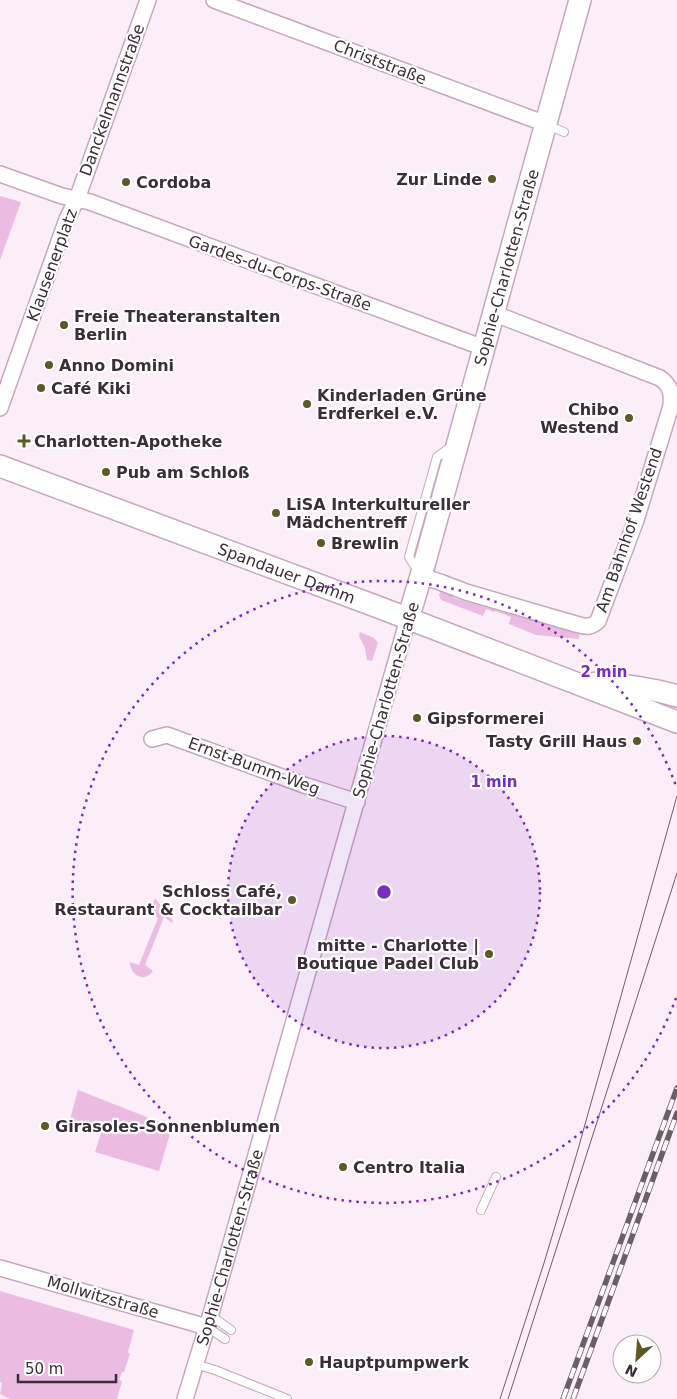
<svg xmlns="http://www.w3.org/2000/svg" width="677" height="1399" font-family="'DejaVu Sans',sans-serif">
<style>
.green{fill:#ebbbe1}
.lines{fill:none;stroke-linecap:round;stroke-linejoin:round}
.lane-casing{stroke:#c6a7bf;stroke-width:10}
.street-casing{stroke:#c6a7bf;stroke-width:18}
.secondary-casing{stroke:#c6a7bf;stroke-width:24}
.lane{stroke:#fff;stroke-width:8}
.street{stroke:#fff;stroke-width:15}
.secondary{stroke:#fff;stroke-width:21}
.tram{stroke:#6c5e69;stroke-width:1}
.rail-casing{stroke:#6c5e69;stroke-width:5.5}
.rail{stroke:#fff;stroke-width:4;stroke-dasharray:11;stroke-linecap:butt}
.ring{fill:none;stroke:#7b2cbf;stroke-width:2.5;stroke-dasharray:2.5 5}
.poi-dot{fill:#5c5926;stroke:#fff;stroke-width:2}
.labels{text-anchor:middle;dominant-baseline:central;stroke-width:4.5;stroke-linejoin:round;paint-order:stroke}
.street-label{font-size:16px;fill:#3b2e38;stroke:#fff}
.poi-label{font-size:16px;font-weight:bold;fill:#3b2e38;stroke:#fff;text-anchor:start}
.centre{fill:#7b2cbf;stroke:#fff;stroke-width:2.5}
.ring-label{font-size:15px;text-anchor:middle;font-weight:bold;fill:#7b2cbf;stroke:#fff;stroke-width:4.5;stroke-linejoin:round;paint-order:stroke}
</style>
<rect width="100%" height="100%" fill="#fceef9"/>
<g class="green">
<path d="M 0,196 L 21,202 L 0,260 Z"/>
<path d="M 441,590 L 448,592 L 454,598 L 579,634 L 579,639 L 536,635 L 509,624 L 511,617 L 495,611 L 494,612 L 486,609 L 483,616 L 441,600 L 439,595 Z"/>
<path d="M 360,632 L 374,638 L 378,643 L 372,661 L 367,660 L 365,648 L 359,636 Z"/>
<path d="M 155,898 L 173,921 L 172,923 L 164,917 L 145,965 L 153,971 C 145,983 130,976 130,962 L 139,965 L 158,918 L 150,909 Z"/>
<path d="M 78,1090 L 172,1127 L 159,1171 L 95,1152 L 101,1133 L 69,1123 Z"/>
<path d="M 0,1291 L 134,1330 L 128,1352 L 130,1354 L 124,1372 L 122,1372 L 119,1380 L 122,1381 L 117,1399 L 10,1399 L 0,1394 L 2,1383 L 0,1382 Z"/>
</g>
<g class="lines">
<g class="lane-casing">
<g id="lane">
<path d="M 547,125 L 564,132"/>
<path d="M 418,571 L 409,557 L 437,457 L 452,446"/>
<path d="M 481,1210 L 496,1177"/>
<path d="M 210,1315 L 231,1330"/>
<path d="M 207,1327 L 225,1339"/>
<path d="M 195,1364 L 215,1370 L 287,1399"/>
</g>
</g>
<g class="street-casing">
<g id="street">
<path d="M 214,0 L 546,124"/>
<path d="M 0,174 L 62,196 L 90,202 L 484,348"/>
<path d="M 0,408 L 67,219 L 77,199 L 148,0"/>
<path d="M 421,576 L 440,582 L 466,592 L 579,625 C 587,627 592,627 598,621 L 636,520 L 671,406 C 672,393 671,386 660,378 L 493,313"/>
<path d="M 152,739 L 167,735 L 304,785 L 357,802"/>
<path d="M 0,1268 L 207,1327"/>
<path id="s1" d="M 185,1399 L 212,1310 L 408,619"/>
</g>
</g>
<g class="secondary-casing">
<g id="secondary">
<path id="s2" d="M 0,466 L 378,607 L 677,722"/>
<path id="s3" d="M 408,619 L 421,576 L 580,0"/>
<path d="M 596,683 C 624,685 650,688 677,696"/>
</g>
</g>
<use href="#lane" class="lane"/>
<use href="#street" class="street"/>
<use href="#secondary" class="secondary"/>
<g class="tram">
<path d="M 500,1399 L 544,1263 L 577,1153 L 677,796"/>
<path d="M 508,1399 L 677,873"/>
</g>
<g class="rail-casing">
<g id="rail">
<path d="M 563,1399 L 677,1088"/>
<path d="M 573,1399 L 677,1113"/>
</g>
</g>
<use href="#rail" class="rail"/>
</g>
<circle cx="384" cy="892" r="156" fill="#7b2cbf" fill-opacity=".12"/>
<g class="ring">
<circle cx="384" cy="892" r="156"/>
<path d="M676 998A311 311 0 1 1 676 786"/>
</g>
<g class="poi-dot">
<circle cx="492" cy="179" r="5"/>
<circle cx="126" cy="182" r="5"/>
<circle cx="64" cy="325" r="5"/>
<circle cx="49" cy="365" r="5"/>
<circle cx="41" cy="388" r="5"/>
<circle cx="307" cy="404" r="5"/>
<circle cx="629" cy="418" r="5"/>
<path d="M21.5 433.5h5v5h5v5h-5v5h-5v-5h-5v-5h5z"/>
<circle cx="106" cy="472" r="5"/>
<circle cx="276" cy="513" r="5"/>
<circle cx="321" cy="543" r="5"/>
<circle cx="417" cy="718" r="5"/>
<circle cx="637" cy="741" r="5"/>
<circle cx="292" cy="900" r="5"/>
<circle cx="489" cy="954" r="5"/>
<circle cx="45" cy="1126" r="5"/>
<circle cx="343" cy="1167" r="5"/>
<circle cx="309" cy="1362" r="5"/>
</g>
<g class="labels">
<g class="street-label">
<text transform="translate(380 62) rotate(21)">Christstraße</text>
<text transform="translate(112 100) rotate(-70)">Danckelmannstraße</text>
<text transform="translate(52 265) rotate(-70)">Klausenerplatz</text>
<text stroke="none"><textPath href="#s3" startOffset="365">Sophie-Charlotten-Straße</textPath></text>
<text transform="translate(280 273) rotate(20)">Gardes-du-Corps-Straße</text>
<text transform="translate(629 530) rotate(-71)">Am Bahnhof Westend</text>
<text stroke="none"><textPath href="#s2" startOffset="306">Spandauer Damm</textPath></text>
<text transform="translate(386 700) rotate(-74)">Sophie-Charlotten-Straße</text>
<text transform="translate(254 766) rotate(20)">Ernst-Bumm-Weg</text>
<text stroke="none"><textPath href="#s1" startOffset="158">Sophie-Charlotten-Straße</textPath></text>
<text transform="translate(103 1297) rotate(16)">Mollwitzstraße</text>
</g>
<g class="poi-label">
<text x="482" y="179" text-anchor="end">Zur Linde</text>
<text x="136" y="182">Cordoba</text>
<text x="74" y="316">Freie Theateranstalten<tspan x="74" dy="18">Berlin</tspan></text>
<text x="59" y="365">Anno Domini</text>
<text x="51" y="388">Café Kiki</text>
<text x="317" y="395">Kinderladen Grüne<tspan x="317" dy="18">Erdferkel e.V.</tspan></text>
<text x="619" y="409" text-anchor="end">Chibo<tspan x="619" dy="18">Westend</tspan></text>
<text x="34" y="441">Charlotten-Apotheke</text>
<text x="116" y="472">Pub am Schloß</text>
<text x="286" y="504">LiSA Interkultureller<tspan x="286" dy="18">Mädchentreff</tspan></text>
<text x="331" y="543">Brewlin</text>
<text x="427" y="718">Gipsformerei</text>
<text x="627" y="741" text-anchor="end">Tasty Grill Haus</text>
<text x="282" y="891" text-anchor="end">Schloss Café,<tspan x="282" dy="18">Restaurant &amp; Cocktailbar</tspan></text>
<text x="479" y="945" text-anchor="end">mitte - Charlotte |<tspan x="479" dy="18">Boutique Padel Club</tspan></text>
<text x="55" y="1126">Girasoles-Sonnenblumen</text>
<text x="353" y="1167">Centro Italia</text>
<text x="319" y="1362">Hauptpumpwerk</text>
</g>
</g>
<circle cx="384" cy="892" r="8" class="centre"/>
<g class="ring-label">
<text x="604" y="677">2 min</text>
<text x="494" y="787">1 min</text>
</g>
<g transform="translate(637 1359) rotate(206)"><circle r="24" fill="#ffffff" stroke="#b1abaf"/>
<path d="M0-4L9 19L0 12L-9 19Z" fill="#5c5926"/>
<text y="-8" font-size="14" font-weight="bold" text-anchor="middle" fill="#3b2e38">N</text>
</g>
<path d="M18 1374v8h98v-8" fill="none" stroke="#3b2e38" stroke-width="2.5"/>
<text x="25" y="1374" font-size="15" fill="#3b2e38" stroke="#ffffff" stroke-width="4" paint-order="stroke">50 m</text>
</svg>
